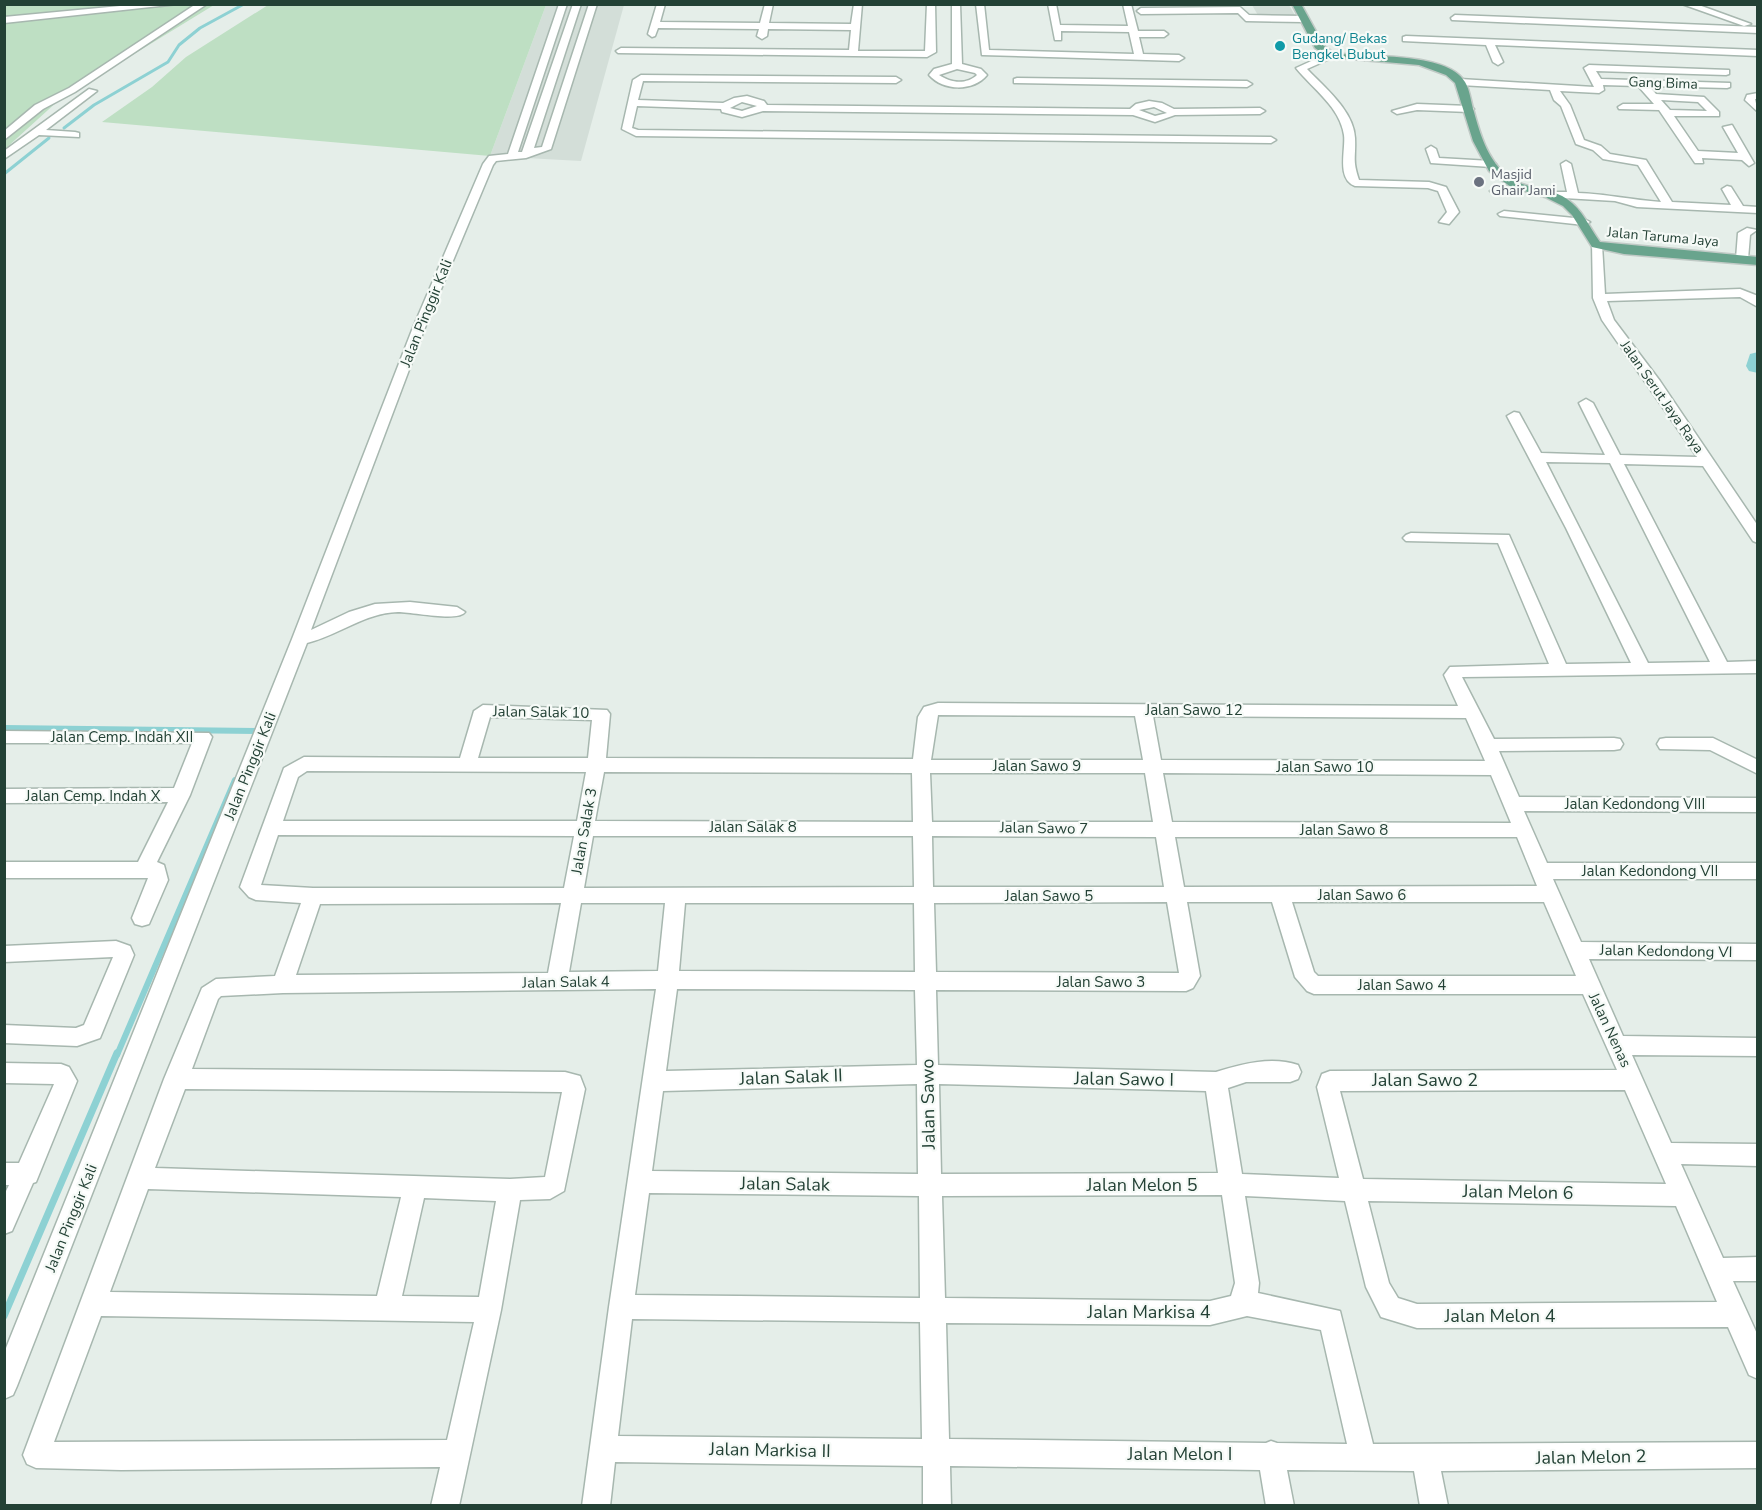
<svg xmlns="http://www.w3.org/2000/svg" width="1762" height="1510" font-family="'Nunito Sans',sans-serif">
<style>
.built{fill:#d3ded8}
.green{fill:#bedfc3}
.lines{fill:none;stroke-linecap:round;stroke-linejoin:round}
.stream-far2{stroke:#8dd1d3;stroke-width:3}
.stream-far1{stroke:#8dd1d3;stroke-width:6}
.stream{stroke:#8dd1d3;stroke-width:7}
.river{fill:#8dd1d3;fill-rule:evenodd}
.minor-casing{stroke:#a7b7af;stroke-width:3}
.major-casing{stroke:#c1cac6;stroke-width:3}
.minor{fill:#fff;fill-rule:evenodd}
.major{fill:#69a48d;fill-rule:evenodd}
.culture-dot{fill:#0f9aa8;stroke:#f6faf7;stroke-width:2}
.worship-dot{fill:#6b7280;stroke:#f6faf7;stroke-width:2}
.labels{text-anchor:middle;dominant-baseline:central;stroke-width:4.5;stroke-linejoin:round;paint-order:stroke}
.far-culture-label{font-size:14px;fill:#0d838f;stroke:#f6faf7;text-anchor:start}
.far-street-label{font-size:14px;fill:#234135;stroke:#f6faf7}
.far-worship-label{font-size:14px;fill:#5b616d;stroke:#f6faf7;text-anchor:start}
.street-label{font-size:15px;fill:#234135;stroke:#f6faf7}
.near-street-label{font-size:18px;fill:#234135;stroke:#f6faf7}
</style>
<rect width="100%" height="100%" fill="#e5eee9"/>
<g class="built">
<path d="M 546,5 L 624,5 L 581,161 L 490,156 Z"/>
<path d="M 1252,5 L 1289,5 L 1296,17 L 1259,17 Z"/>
</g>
<g class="green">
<path d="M 5,5 L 214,5 L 59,100 L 5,149 Z"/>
<path d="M 268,5 L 546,5 L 490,156 L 102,122 L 152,87 L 186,57 Z"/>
</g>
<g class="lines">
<g class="stream-far2">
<path d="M 64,128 L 94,105 L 168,62 L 179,45 L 200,28 L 244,4"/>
<path d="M 4,174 L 49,138"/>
</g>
<g class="stream-far1">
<path d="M 4,728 L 257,731 L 255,736"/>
<path d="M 117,1055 L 235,780"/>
</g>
<path class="stream" d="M 4,1316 L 117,1053"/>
<path class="river" d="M 1758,352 L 1758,373 L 1749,371 L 1746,366 L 1750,354 Z"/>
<g class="minor-casing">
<g id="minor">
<path d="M 141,4 L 178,4 L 4,23 L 4,17 Z"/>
<path d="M 196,4 L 207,4 L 75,92 L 43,109 L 4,140 L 4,131 L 35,105 L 69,88 Z"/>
<path d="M 559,4 L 567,4 L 518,152 L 522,152 L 573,4 L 581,4 L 534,148 L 542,147 L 589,4 L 597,4 L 551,149 L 526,158 L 496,161 L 493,165 L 424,330 L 311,630 L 349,612 L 375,604 L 410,602 L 457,607 L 465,612 C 459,622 412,612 398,612 C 364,613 339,635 307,643 L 17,1386 L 13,1395 L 4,1399 L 4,1353 L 292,639 L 412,330 L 483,164 L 489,156 L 508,154 Z"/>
<path d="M 657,4 L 665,4 L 660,22 L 760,23 L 765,4 L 773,4 L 769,23 L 851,24 L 854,4 L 862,4 L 858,51 L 925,51 L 927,4 L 935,4 L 936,52 L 927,57 L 618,53 L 616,51 L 621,48 L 849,50 L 851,30 L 768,29 L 767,36 L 762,39 L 757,36 L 759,29 L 658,28 L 655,36 L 652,37 L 648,34 Z"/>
<path d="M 952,4 L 960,4 L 962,64 L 981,69 L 987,75 C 973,92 943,91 929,75 L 934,69 L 952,64 ZM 957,69 L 975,73 L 977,75 C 966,85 951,83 939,75 Z"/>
<path d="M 976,4 L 984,4 L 989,50 L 1134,54 L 1129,32 L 1061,31 L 1061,40 L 1055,40 L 1048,4 L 1056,4 L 1060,25 L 1128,26 L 1123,4 L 1131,4 L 1138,31 L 1164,31 L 1168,34 L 1164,37 L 1139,37 L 1143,54 L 1179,55 L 1184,58 L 1179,61 L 982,55 Z"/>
<path d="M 1682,4 L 1696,4 L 1751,24 L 1744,26 Z"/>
<path d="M 1240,7 L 1249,15 L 1304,16 L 1308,19 L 1304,22 L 1246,21 L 1238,13 L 1141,14 L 1137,11 L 1141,8 Z"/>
<path d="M 1455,15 L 1758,27 L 1758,33 L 1452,20 L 1451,18 Z"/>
<path d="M 1406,36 L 1758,50 L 1758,56 L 1495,45 L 1503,62 L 1498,65 L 1493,62 L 1486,45 L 1403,41 L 1403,37 Z"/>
<path d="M 1331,52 L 1334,53 L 1334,57 L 1307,69 C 1324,87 1354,111 1355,138 C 1356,158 1352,159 1359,180 L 1429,182 L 1446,187 L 1459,212 L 1449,224 L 1439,222 L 1447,212 L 1438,191 L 1428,188 L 1355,186 C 1336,179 1346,149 1344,135 C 1340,107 1313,89 1296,68 Z"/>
<path d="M 1589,65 L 1729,70 L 1729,74 L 1726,75 L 1596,71 L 1601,79 L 1730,83 L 1730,87 L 1727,88 L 1649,86 L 1656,94 L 1704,97 L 1719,112 L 1719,116 L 1674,116 L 1698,151 L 1738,153 L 1723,127 L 1732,125 L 1754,163 L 1749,166 L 1742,160 L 1702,158 L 1703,163 L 1695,163 L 1659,110 L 1619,109 L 1618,107 L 1623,104 L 1654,104 L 1638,86 L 1603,85 L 1604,90 L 1599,93 L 1560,91 L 1570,105 L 1584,140 L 1601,146 L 1610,154 L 1646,160 L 1672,202 L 1731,205 L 1722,189 L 1727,186 L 1731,187 L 1743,206 L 1758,207 L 1758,213 L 1637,207 L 1615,201 L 1547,197 L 1545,195 L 1551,192 L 1567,192 L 1561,164 L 1566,161 L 1571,164 L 1578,193 C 1606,194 1633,200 1661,202 L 1638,165 L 1603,159 L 1593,150 L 1576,144 L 1561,106 L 1554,100 L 1550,90 L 1460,85 L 1455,82 L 1460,79 L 1594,87 L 1584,68 ZM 1661,100 L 1698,102 L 1707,111 L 1670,110 Z"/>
<path d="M 641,75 L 896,77 L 901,80 L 896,83 L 643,81 L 638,100 L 723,103 L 734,98 L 747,96 L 764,101 L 767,105 L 1130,109 L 1136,104 L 1149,101 L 1162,103 L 1174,109 L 1260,108 L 1265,111 L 1260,114 L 1175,115 L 1155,122 L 1133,115 L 763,111 L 742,117 L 722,112 L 721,109 L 637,106 L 632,128 L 638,130 L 1271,137 L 1276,140 L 1271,143 L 636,136 L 622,129 L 633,80 ZM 742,102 L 757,106 L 742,111 L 730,108 ZM 1154,107 L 1167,113 L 1155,116 L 1139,110 Z"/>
<path d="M 1017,78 L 1247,81 L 1252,84 L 1247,87 L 1014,83 L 1014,79 Z"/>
<path d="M 89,89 L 97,91 L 46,130 L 75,132 L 79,133 L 79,137 L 39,135 L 4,159 L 4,151 Z"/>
<path d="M 1758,93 L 1758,99 L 1755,99 L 1758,112 L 1745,100 L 1747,95 Z"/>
<path d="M 1417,104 L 1469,106 L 1474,109 L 1469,112 L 1417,110 L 1397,114 L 1392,111 Z"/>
<path d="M 1431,146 L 1436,149 L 1439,158 L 1491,161 L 1496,164 L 1491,167 L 1431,163 L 1426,149 Z"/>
<path d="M 1520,184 L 1525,187 C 1517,194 1499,197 1490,191 Z"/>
<path d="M 1504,211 L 1584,219 L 1590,222 L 1584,225 L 1500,216 L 1498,214 Z"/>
<path d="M 1747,228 L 1757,230 L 1750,235 L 1748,259 L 1742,263 L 1736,259 L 1738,233 Z"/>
<path d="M 1592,243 L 1602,245 L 1605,294 L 1740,289 L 1758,296 L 1758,307 L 1740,297 L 1607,301 L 1614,320 L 1660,381 L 1758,526 L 1758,543 L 1753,541 L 1703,466 L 1624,464 L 1727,662 L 1758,661 L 1758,673 L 1462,677 L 1494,739 L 1614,738 L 1620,739 L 1623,744 L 1620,749 L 1614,750 L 1499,751 L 1519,797 L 1758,798 L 1758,812 L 1524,811 L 1547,863 L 1758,863 L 1758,879 L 1553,879 L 1581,942 L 1758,944 L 1758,960 L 1589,959 L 1623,1036 L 1758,1038 L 1758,1056 L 1632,1055 L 1671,1143 L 1758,1144 L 1758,1166 L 1681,1164 L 1723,1258 L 1758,1257 L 1758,1281 L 1733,1281 L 1758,1336 L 1758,1379 L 1749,1375 L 1728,1327 L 1417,1328 L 1381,1317 L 1366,1287 L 1345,1201 L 1245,1196 L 1259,1283 L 1258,1293 L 1340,1311 L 1373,1444 L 1758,1442 L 1758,1468 L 1441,1471 L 1448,1506 L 1420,1506 L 1414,1471 L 1287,1470 L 1294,1506 L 1266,1506 L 1260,1470 L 950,1466 L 951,1506 L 923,1506 L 923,1466 L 615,1462 L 610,1506 L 582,1506 L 609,1307 L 656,989 L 283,993 L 221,996 L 218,999 L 192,1069 L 565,1072 L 580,1076 L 585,1089 L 564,1191 L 550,1199 L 520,1200 L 501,1310 L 459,1506 L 431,1506 L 440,1467 L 121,1470 L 36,1468 L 27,1464 L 23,1455 L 164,1079 L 202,988 L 216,979 L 275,976 L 301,903 L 256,900 L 249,897 L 240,887 L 284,768 L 304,757 L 460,758 L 474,711 L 483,705 L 607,710 L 610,714 L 606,758 L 913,759 L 918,717 L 924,707 L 938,703 L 1458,706 L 1444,675 L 1450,667 L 1549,664 L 1498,543 L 1406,541 L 1403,538 L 1406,535 L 1411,533 L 1509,535 L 1566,664 L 1631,663 L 1566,528 L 1507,416 L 1514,412 L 1519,413 L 1541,453 L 1605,455 L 1579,403 L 1586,399 L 1593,403 L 1620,455 L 1697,457 L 1602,320 L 1593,298 ZM 1546,462 L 1610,463 L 1710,662 L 1648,663 ZM 938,715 L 1135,716 L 1143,760 L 931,760 ZM 1153,716 L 1466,718 L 1485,761 L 1161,760 ZM 490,717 L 592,720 L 588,758 L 478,758 ZM 307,771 L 586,772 L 577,821 L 283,821 L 298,777 ZM 604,772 L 912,773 L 913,822 L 595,821 ZM 930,773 L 1145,773 L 1153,822 L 932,822 ZM 1163,773 L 1491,775 L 1511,823 L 1172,822 ZM 278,835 L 574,836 L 564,888 L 313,888 L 261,885 ZM 593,836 L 913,836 L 914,887 L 584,888 ZM 932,836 L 1156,837 L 1164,887 L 933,887 ZM 1175,837 L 1517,837 L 1537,886 L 1184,887 ZM 1167,902 L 1179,973 L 936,972 L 934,903 ZM 1187,902 L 1272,902 L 1295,977 L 1307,991 L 1314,994 L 1583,994 L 1617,1070 L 1330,1071 L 1322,1074 L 1317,1087 L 1339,1178 L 1242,1174 L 1228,1088 L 1246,1082 L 1290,1082 L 1298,1079 L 1301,1072 L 1298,1065 C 1272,1056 1241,1064 1216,1072 L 938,1065 L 936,990 L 1186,991 L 1193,988 L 1200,976 ZM 1292,902 L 1544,902 L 1576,976 L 1318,976 L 1314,972 ZM 561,903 L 548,973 L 296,975 L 320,904 ZM 581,903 L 665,903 L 658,971 L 569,972 ZM 685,903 L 914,903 L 915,972 L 679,971 ZM 677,989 L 915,990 L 917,1065 L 666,1071 ZM 917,1084 L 918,1174 L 652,1171 L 663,1091 ZM 939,1084 L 1206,1091 L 1218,1173 L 941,1174 ZM 185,1089 L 562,1092 L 545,1177 L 510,1179 L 155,1168 ZM 1625,1090 L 1666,1184 L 1363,1179 L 1340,1091 ZM 148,1189 L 401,1197 L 377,1296 L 110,1292 ZM 649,1193 L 919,1196 L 920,1298 L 635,1295 ZM 1222,1195 L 1235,1283 L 1231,1296 L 1210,1301 L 945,1298 L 942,1196 ZM 424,1198 L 496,1201 L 479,1297 L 402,1296 ZM 1368,1201 L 1676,1206 L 1717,1302 L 1417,1304 L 1398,1298 L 1389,1283 ZM 101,1316 L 474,1322 L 447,1440 L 54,1442 ZM 1247,1316 L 1321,1330 L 1347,1444 L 1277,1443 L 1271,1441 L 1266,1443 L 949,1439 L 946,1323 L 1210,1325 ZM 632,1319 L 920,1322 L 922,1439 L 618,1436 Z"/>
<path d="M 4,731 L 209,733 L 212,737 L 190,795 L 157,862 L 164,865 L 168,880 L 149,924 L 142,926 L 135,924 L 132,918 L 148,878 L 4,878 L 4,862 L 138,862 L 168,802 L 4,803 L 4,789 L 174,788 L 192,743 L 4,743 Z"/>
<path d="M 1666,738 L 1713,738 L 1758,760 L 1758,774 L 1710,750 L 1660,749 L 1657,744 L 1660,739 Z"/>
<path d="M 116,941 L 130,946 L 134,955 L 100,1038 L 77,1046 L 4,1043 L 4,1025 L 76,1028 L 84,1025 L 113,957 L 4,962 L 4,946 Z"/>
<path d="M 4,1063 L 61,1064 L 69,1067 L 77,1081 L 36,1182 L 33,1183 L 12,1231 L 4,1234 L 4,1195 L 9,1185 L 4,1185 L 4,1163 L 19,1163 L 54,1084 L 4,1083 Z"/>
</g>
</g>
<g class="major-casing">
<path id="major" d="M 1292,4 L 1301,4 L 1324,46 L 1334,53 C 1365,58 1447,51 1465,82 C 1470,90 1471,103 1474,112 C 1480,134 1487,157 1504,173 C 1521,190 1548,186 1567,199 C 1583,210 1589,227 1600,242 L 1758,257 L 1758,265 L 1624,254 L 1592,247 L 1572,215 L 1563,206 L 1545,197 L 1511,187 L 1489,171 L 1473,141 L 1455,83 L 1446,75 L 1419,65 L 1328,57 L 1315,48 Z"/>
</g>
<use href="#minor" class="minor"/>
<use href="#major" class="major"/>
</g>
<circle class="culture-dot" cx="1280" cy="46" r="6"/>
<circle class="worship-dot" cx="1479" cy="182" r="6"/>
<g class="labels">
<g class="far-culture-label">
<text x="1292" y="38">Gudang/ Bekas<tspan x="1292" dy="16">Bengkel Bubut</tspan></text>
</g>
<g class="far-street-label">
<text transform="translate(1663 83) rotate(2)">Gang Bima</text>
<text transform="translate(1663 237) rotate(5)">Jalan Taruma Jaya</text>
<text transform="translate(1662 397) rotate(55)">Jalan Serut Jaya Raya</text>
</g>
<g class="far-worship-label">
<text x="1491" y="174">Masjid<tspan x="1491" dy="16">Ghair Jami</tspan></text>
</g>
<g class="street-label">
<text transform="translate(426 313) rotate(-68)">Jalan Pinggir Kali</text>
<text x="1194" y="710">Jalan Sawo 12</text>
<text transform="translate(541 712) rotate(1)">Jalan Salak 10</text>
<text x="122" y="737">Jalan Cemp. Indah XII</text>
<text transform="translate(250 766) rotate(-68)">Jalan Pinggir Kali</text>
<text x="1037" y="766">Jalan Sawo 9</text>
<text x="1325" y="767">Jalan Sawo 10</text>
<text x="93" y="796">Jalan Cemp. Indah X</text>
<text x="1635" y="804">Jalan Kedondong VIII</text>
<text x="753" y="827">Jalan Salak 8</text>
<text transform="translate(1044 828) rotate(1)">Jalan Sawo 7</text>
<text x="1344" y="830">Jalan Sawo 8</text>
<text transform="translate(584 831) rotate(-80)">Jalan Salak 3</text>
<text x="1650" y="871">Jalan Kedondong VII</text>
<text x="1362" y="895">Jalan Sawo 6</text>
<text x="1049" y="896">Jalan Sawo 5</text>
<text transform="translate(1666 951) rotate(1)">Jalan Kedondong VI</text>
<text transform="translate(566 982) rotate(-1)">Jalan Salak 4</text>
<text x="1101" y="982">Jalan Sawo 3</text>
<text x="1402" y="985">Jalan Sawo 4</text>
<text transform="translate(1610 1030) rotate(65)">Jalan Nenas</text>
<text transform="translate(71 1218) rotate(-68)">Jalan Pinggir Kali</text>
</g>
<g class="near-street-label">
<text transform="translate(791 1077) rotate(-2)">Jalan Salak II</text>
<text transform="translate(1124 1079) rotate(1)">Jalan Sawo I</text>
<text x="1425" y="1080">Jalan Sawo 2</text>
<text transform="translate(928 1104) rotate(-91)">Jalan Sawo</text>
<text transform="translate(785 1184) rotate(1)">Jalan Salak</text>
<text x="1142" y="1185">Jalan Melon 5</text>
<text transform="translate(1518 1192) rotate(1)">Jalan Melon 6</text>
<text x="1149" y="1312">Jalan Markisa 4</text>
<text x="1500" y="1316">Jalan Melon 4</text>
<text transform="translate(770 1450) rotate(1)">Jalan Markisa II</text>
<text x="1180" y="1454">Jalan Melon I</text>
<text transform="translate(1591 1457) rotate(-1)">Jalan Melon 2</text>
</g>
</g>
<rect width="1762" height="1510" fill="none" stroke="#234135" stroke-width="12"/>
</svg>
